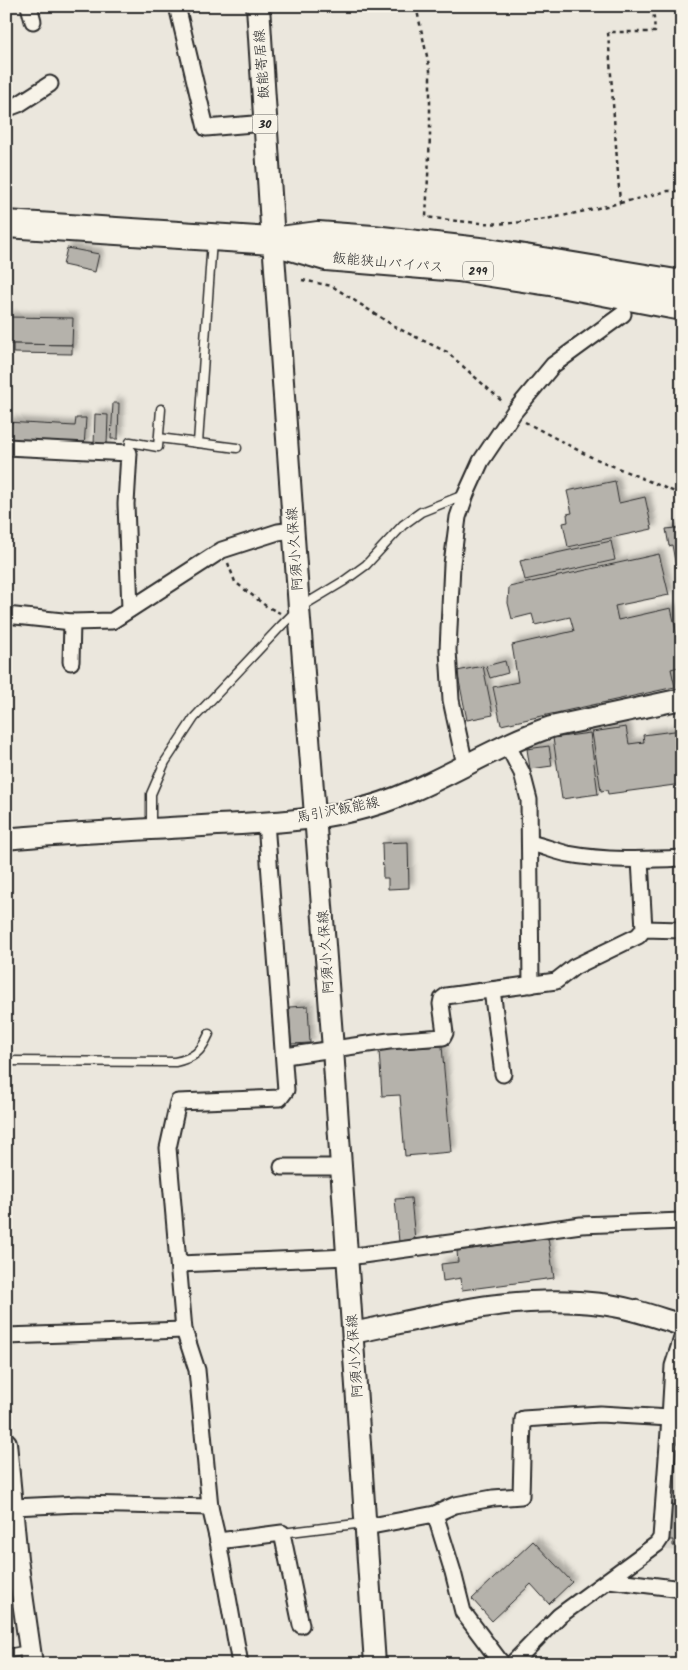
<svg xmlns="http://www.w3.org/2000/svg" width="688" height="1670" font-family="Kalam,'Klee One',sans-serif">
<style>
.built{fill:#dbd7ce}
.building{fill:#b5b2ab;stroke:#2b2b2b;filter:url(#shadow)}
.lines{fill:none;stroke-linecap:round;stroke-linejoin:round}
.lane-casing{stroke:#2b2b2b;stroke-width:11}
.street-casing{stroke:#2b2b2b;stroke-width:19}
.secondary-casing{stroke:#2b2b2b;stroke-width:24}
.primary-casing{stroke:#2b2b2b;stroke-width:26}
.highway-casing{stroke:#2b2b2b;stroke-width:30}
.path{stroke:#2b2b2b;stroke-width:2.5;stroke-dasharray:4 4;stroke-linecap:butt}
.lane{stroke:#f7f3e8;stroke-width:8}
.street{stroke:#f7f3e8;stroke-width:15}
.secondary{stroke:#f7f3e8;stroke-width:20}
.primary{stroke:#f7f3e8;stroke-width:22}
.highway{stroke:#f7f3e8;stroke-width:26}
.labels{text-anchor:middle;dominant-baseline:central;stroke-width:4;stroke-linejoin:round;paint-order:stroke}
.shield{fill:#f7f3e8;stroke:#686764;stroke-width:1}
.shield-label{font-size:12px;font-weight:bold;fill:#2b2b2b}
.street-label{font-size:14px;fill:#2b2b2b;stroke:#f7f3e8}
</style>
<defs>
<filter id="shadow"><feDropShadow dx="4.5" dy="-4.5" stdDeviation="2.5" flood-color="#0004"/></filter>
</defs>
<rect width="100%" height="100%" fill="#ebe7dd"/>
<filter id="ink" filterUnits="userSpaceOnUse"><feTurbulence type="fractalNoise" baseFrequency=".02" numOctaves="2"/><feDisplacementMap in="SourceGraphic" scale="10" xChannelSelector="R" yChannelSelector="G"/><feConvolveMatrix kernelMatrix="1 2 1 2 8 2 1 2 1" color-interpolation-filters="sRGB"/></filter>
<g filter="url(#ink)">
<path class="built" d="M 682,1355 L 682,1551 L 665,1550 L 678,1366 Z"/>
<g class="building">
<path d="M 67,248 L 99,254 L 95,272 L 63,265 Z"/>
<path d="M 6,317 L 73,318 L 72,345 L 6,344 Z"/>
<path d="M 13,344 L 72,345 L 72,354 L 13,353 Z"/>
<path d="M 113,403 L 119,403 L 118,439 L 111,439 Z"/>
<path d="M 95,414 L 108,415 L 107,445 L 94,445 Z"/>
<path d="M 76,418 L 86,418 L 84,447 L 6,442 L 6,422 L 75,426 Z"/>
<path d="M 615,481 L 619,503 L 645,497 L 652,529 L 568,547 L 563,523 L 568,522 L 567,514 L 572,513 L 567,491 Z"/>
<path d="M 676,528 L 676,529 L 682,528 L 682,577 L 678,578 L 672,545 L 669,546 L 666,529 Z"/>
<path d="M 611,541 L 615,560 L 525,580 L 520,561 Z"/>
<path d="M 659,554 L 669,595 L 615,606 L 618,620 L 671,608 L 682,657 L 682,666 L 671,669 L 675,687 L 501,725 L 493,687 L 518,682 L 512,645 L 574,631 L 570,617 L 535,625 L 532,614 L 512,619 L 508,603 L 509,587 Z"/>
<path d="M 505,661 L 508,673 L 490,678 L 486,666 Z"/>
<path d="M 483,666 L 493,715 L 467,720 L 457,671 Z"/>
<path d="M 626,727 L 629,744 L 644,742 L 643,735 L 682,730 L 682,784 L 608,794 L 607,790 L 601,791 L 592,732 Z"/>
<path d="M 590,733 L 598,794 L 562,799 L 553,738 Z"/>
<path d="M 549,746 L 552,766 L 530,769 L 527,749 Z"/>
<path d="M 408,842 L 409,888 L 388,889 L 388,878 L 383,878 L 382,843 Z"/>
<path d="M 308,1006 L 310,1043 L 291,1044 L 289,1007 Z"/>
<path d="M 442,1046 L 451,1152 L 405,1156 L 400,1095 L 382,1096 L 379,1050 Z"/>
<path d="M 411,1198 L 415,1240 L 399,1242 L 395,1199 Z"/>
<path d="M 548,1238 L 554,1278 L 462,1290 L 461,1278 L 443,1281 L 441,1264 L 458,1262 L 457,1251 Z"/>
<path d="M 669,1504 L 681,1505 L 682,1547 L 673,1546 L 673,1540 L 668,1540 Z"/>
<path d="M 533,1541 L 572,1582 L 549,1604 L 531,1584 L 492,1621 L 472,1599 Z"/>
</g>
<g class="lines">
<g class="lane-casing">
<g id="lane">
<path d="M 159,438 L 237,448"/>
<path d="M 198,443 L 212,240"/>
<path d="M 129,453 L 130,442 L 158,447 L 161,409"/>
<path d="M 151,828 L 151,794 L 165,762 L 194,718 L 281,626 L 299,608 L 344,581 L 366,565 L 403,525 L 421,512 L 466,494"/>
<path d="M 6,1061 L 175,1062 C 194,1058 201,1052 209,1034"/>
<path d="M 282,1533 L 364,1523"/>
<path d="M 6,1654 L 28,1650"/>
</g>
</g>
<g class="street-casing">
<g id="street">
<path d="M 29,6 L 33,21"/>
<path d="M 177,6 L 206,128 L 265,123"/>
<path d="M 6,109 L 19,104 L 50,84"/>
<path d="M 6,447 L 129,453 L 126,504 L 130,609"/>
<path d="M 6,615 L 72,622 L 112,621 L 222,550 L 278,532 L 294,530"/>
<path d="M 71,662 L 72,622"/>
<path d="M 507,744 L 522,773 L 529,800 L 531,985"/>
<path d="M 465,765 L 451,700 L 448,650 L 452,564 L 458,517 L 466,494 L 481,461 L 514,412 L 553,365 L 623,314"/>
<path d="M 530,843 C 543,846 555,851 568,854 C 605,861 644,860 682,858"/>
<path d="M 640,860 L 644,929"/>
<path d="M 492,990 L 503,1074"/>
<path d="M 285,1056 L 389,1041 L 443,1037 L 445,1033 L 441,1004 L 442,999 L 446,996 L 556,981 L 574,967 L 638,936 L 644,929 L 682,930"/>
<path d="M 282,1167 L 341,1167"/>
<path d="M 179,1264 L 348,1257 L 581,1225 L 682,1221"/>
<path d="M 6,1336 L 184,1330"/>
<path d="M 13,1507 L 79,1504 L 210,1507"/>
<path d="M 435,1514 L 453,1572 L 463,1612 L 502,1664"/>
<path d="M 366,1527 L 435,1514 L 455,1505 L 493,1498 L 521,1496 L 523,1419 L 600,1414 L 670,1418 L 673,1366 L 682,1338"/>
<path d="M 218,1541 L 282,1533 L 301,1625"/>
<path d="M 609,1580 L 682,1589"/>
<path d="M 240,1664 L 218,1541 L 210,1507 L 197,1370 L 184,1330 L 168,1148 L 178,1102 L 280,1098 L 286,1090 L 266,822"/>
<path d="M 512,1664 L 559,1616 L 657,1544 L 661,1538 L 670,1418"/>
</g>
</g>
<g class="secondary-casing">
<g id="secondary">
<path d="M 273,241 L 299,608 L 333,1049 L 375,1664"/>
<path d="M 6,839 C 77,832 147,830 217,825 C 264,823 311,821 356,810 C 426,794 484,749 551,727 L 682,699"/>
<path d="M 353,1333 C 434,1316 517,1293 601,1304 C 629,1307 655,1317 682,1325"/>
<path d="M 6,1443 L 17,1559 L 32,1664"/>
</g>
</g>
<g class="primary-casing">
<path id="primary" d="M 258,6 L 273,241"/>
</g>
<g class="highway-casing">
<g id="highway">
<path d="M 6,224 L 273,241 L 318,235 L 373,239 L 488,252 L 682,284"/>
<path d="M 281,244 L 326,257 L 458,268 L 556,283 L 682,307"/>
</g>
</g>
<g class="path">
<path d="M 416,6 L 430,70 L 430,136 L 426,217 C 458,221 489,226 522,222 C 555,219 588,210 620,203 L 608,32 L 655,32 L 653,6"/>
<path d="M 620,203 L 668,191 L 682,191"/>
<path d="M 302,280 L 332,286 L 397,328 L 447,352 L 504,403"/>
<path d="M 525,422 L 589,456 L 682,495"/>
<path d="M 228,563 L 235,582 L 266,606 L 280,613"/>
</g>
<use href="#lane" class="lane"/>
<use href="#street" class="street"/>
<use href="#secondary" class="secondary"/>
<use href="#primary" class="primary"/>
<use href="#highway" class="highway"/>
</g>
</g>
<g class="labels">
<g class="shield">
<rect x="252.5" y="114.5" width="25" height="19" rx="4"/>
<rect x="463" y="261.5" width="30" height="19" rx="4"/>
</g>
<g class="shield-label">
<text x="265" y="124">30</text>
<text x="478" y="271">299</text>
</g>
<g class="street-label">
<text transform="translate(262 64) rotate(-94)">飯能寄居線</text>
<text transform="translate(388 263) rotate(5)">飯能狭山バイパス</text>
<text transform="translate(295 549) rotate(-94)">阿須小久保線</text>
<text transform="translate(338 810) rotate(-11)">馬引沢飯能線</text>
<text transform="translate(326 952) rotate(-94)">阿須小久保線</text>
<text transform="translate(355 1356) rotate(-94)">阿須小久保線</text>
</g>
</g>
<rect width="688" height="1670" fill="none" stroke="#f7f3e8" stroke-width="25"/>
<rect x="12" y="12" width="663" height="1645" fill="none" stroke="#2b2b2b" stroke-width="2" filter="url(#ink)"/>
</svg>
